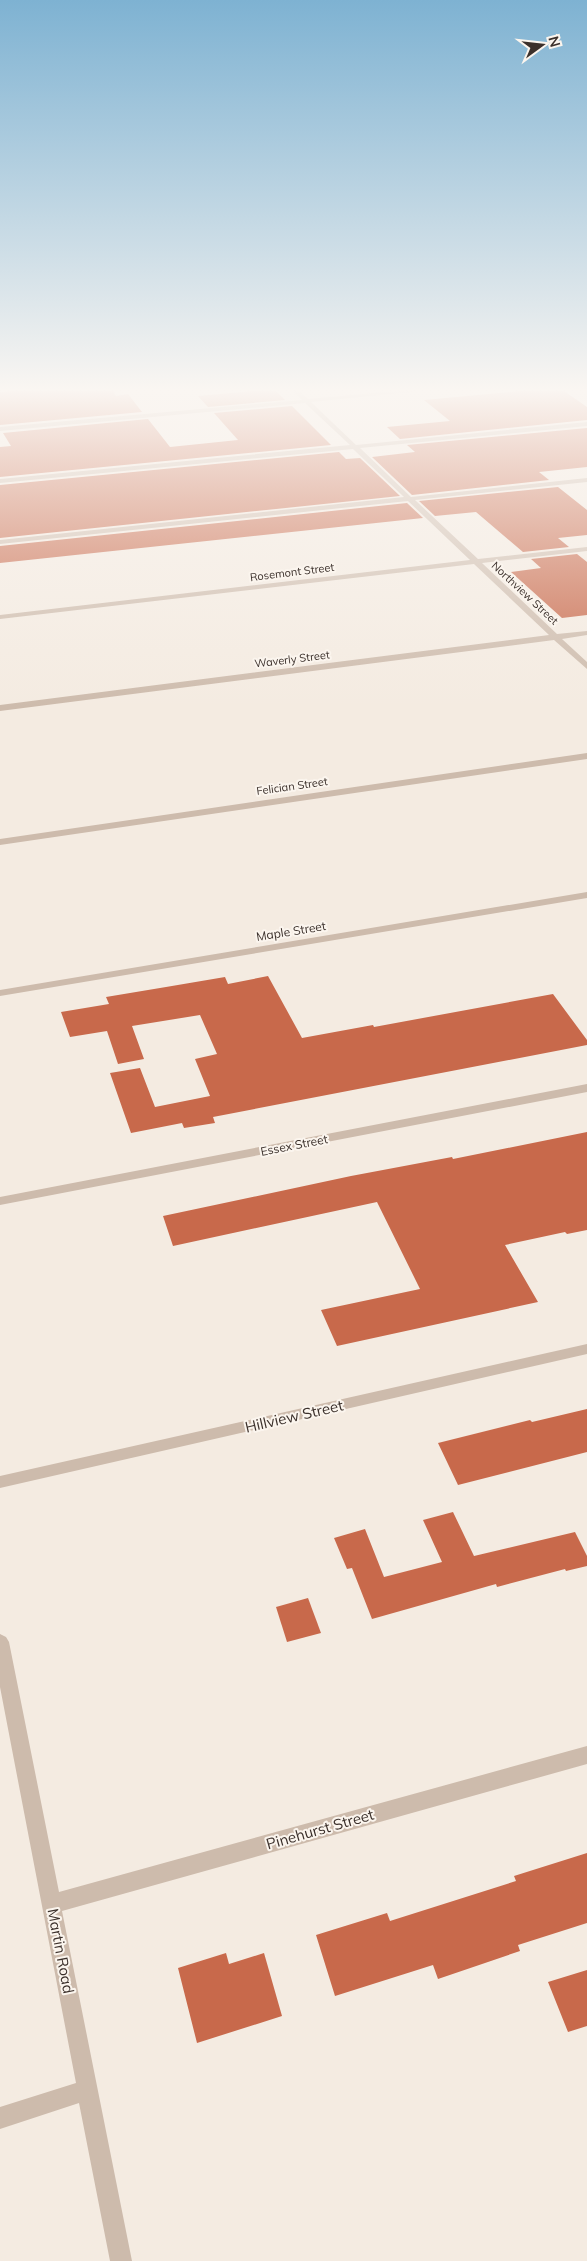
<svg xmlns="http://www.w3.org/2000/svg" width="587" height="2261" font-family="Mulish,sans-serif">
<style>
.building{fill:#c8694b}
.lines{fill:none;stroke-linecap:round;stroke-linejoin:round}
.minor{fill:#cdbbac;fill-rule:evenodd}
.labels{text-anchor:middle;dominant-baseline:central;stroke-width:4;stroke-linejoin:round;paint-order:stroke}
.far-street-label{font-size:11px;fill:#3b302b;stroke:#fbf5ee}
.street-label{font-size:12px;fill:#3b302b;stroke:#fbf5ee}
.near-street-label{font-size:15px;fill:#3b302b;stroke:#fbf5ee}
</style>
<rect width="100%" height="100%" fill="#f4ebe1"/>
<g class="building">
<path d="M 14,391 L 113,391 L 116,396 L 128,394 L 142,412 L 0,425 L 0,392 Z"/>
<path d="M 253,391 L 276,391 L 285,400 L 208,407 L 198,396 Z"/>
<path d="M 520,391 L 564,391 L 587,407 L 587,420 L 400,439 L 387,427 L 450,421 L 424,400 Z"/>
<path d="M 292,406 L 331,445 L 0,477 L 0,447 L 11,446 L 3,433 L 148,419 L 170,447 L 238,440 L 214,413 Z"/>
<path d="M 587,428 L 587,467 L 539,472 L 549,480 L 412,495 L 372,457 L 415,452 L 407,445 Z"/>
<path d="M 339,452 L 346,459 L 360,458 L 400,496 L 0,538 L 0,485 Z"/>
<path d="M 558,487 L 587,510 L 587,535 L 558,538 L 569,547 L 523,552 L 476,512 L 435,516 L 419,501 Z"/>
<path d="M 407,503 L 423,518 L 0,563 L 0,546 Z"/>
<path d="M 577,554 L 587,562 L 587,615 L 562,618 L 511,572 L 541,568 L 531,559 Z"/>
<path d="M 268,976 L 302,1038 L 373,1025 L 374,1027 L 553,994 L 587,1040 L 587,1045 L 213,1117 L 215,1123 L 184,1128 L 182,1123 L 131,1133 L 110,1073 L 140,1068 L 155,1107 L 210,1096 L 195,1059 L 217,1054 L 200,1015 L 132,1026 L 144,1059 L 118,1064 L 107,1031 L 70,1037 L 61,1012 L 109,1004 L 106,997 L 166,987 L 225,977 L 228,984 Z"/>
<path d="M 587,1132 L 587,1230 L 567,1234 L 565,1232 L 505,1245 L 538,1302 L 337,1346 L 321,1310 L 420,1289 L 377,1202 L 173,1246 L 163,1216 L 351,1176 L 452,1157 L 453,1159 Z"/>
<path d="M 587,1409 L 587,1452 L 458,1485 L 438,1443 L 530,1420 L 532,1422 Z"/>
<path d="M 453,1512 L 474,1556 L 575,1532 L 587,1556 L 587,1566 L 566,1571 L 565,1569 L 497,1587 L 496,1584 L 372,1619 L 352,1568 L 347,1569 L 334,1538 L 365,1529 L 384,1577 L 442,1562 L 423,1520 Z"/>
<path d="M 308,1598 L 321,1633 L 287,1642 L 276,1607 Z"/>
<path d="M 587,1853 L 587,1923 L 518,1945 L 520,1951 L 438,1979 L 433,1965 L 335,1996 L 316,1935 L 387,1913 L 390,1921 L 516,1881 L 514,1876 Z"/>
<path d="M 226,1953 L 229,1964 L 264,1953 L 282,2016 L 197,2043 L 178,1968 Z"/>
<path d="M 587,1970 L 587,2026 L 568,2032 L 548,1982 Z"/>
</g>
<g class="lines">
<g class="minor">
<path d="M 293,391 L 299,391 L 308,399 L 396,391 L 420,391 L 311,402 L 356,445 L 587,422 L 587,426 L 360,448 L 411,497 L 587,478 L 587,482 L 415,500 L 478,559 L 587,547 L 587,551 L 482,563 L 557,634 L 587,631 L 587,635 L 562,639 L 587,662 L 587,669 L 554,640 L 0,711 L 0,705 L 549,635 L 474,564 L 0,619 L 0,615 L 470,560 L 408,501 L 0,544 L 0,540 L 404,497 L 353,449 L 0,483 L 0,479 L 350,445 L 305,403 L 0,431 L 0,427 L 302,400 Z"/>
<path d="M 587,753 L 587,759 L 0,845 L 0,839 Z"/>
<path d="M 587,892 L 587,898 L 0,996 L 0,990 Z"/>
<path d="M 587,1084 L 587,1092 L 0,1205 L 0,1197 Z"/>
<path d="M 587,1344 L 587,1354 L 0,1488 L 0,1476 Z"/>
<path d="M 0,1634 L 6,1637 L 9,1642 L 59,1892 L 587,1746 L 587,1764 L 62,1911 L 132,2261 L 110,2261 L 79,2103 L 0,2129 L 0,2107 L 76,2083 L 0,1687 Z"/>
</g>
</g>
<linearGradient id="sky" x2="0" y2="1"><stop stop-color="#7eb2d2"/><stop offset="0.55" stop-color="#faf6f2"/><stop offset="1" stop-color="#faf6f2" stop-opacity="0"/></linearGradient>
<rect width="587" height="708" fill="url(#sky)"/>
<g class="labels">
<g class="far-street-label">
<text transform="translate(292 572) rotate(-7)">Rosemont Street</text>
<text transform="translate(525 593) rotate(43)">Northview Street</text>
<text transform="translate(292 659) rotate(-7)">Waverly Street</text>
<text transform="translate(292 786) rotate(-8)">Felician Street</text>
</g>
<g class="street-label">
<text transform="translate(291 931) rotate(-9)">Maple Street</text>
<text transform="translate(294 1145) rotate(-11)">Essex Street</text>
</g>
<g class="near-street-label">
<text transform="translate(294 1416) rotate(-13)">Hillview Street</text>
<text transform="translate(320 1829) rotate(-16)">Pinehurst Street</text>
<text transform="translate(61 1951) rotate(79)">Martin Road</text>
</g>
</g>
<g transform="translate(542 45) rotate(75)" stroke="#fbf5ee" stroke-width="4" paint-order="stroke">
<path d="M0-4L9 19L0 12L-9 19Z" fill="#3b302b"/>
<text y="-8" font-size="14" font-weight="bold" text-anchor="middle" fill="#3b302b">N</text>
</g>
</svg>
